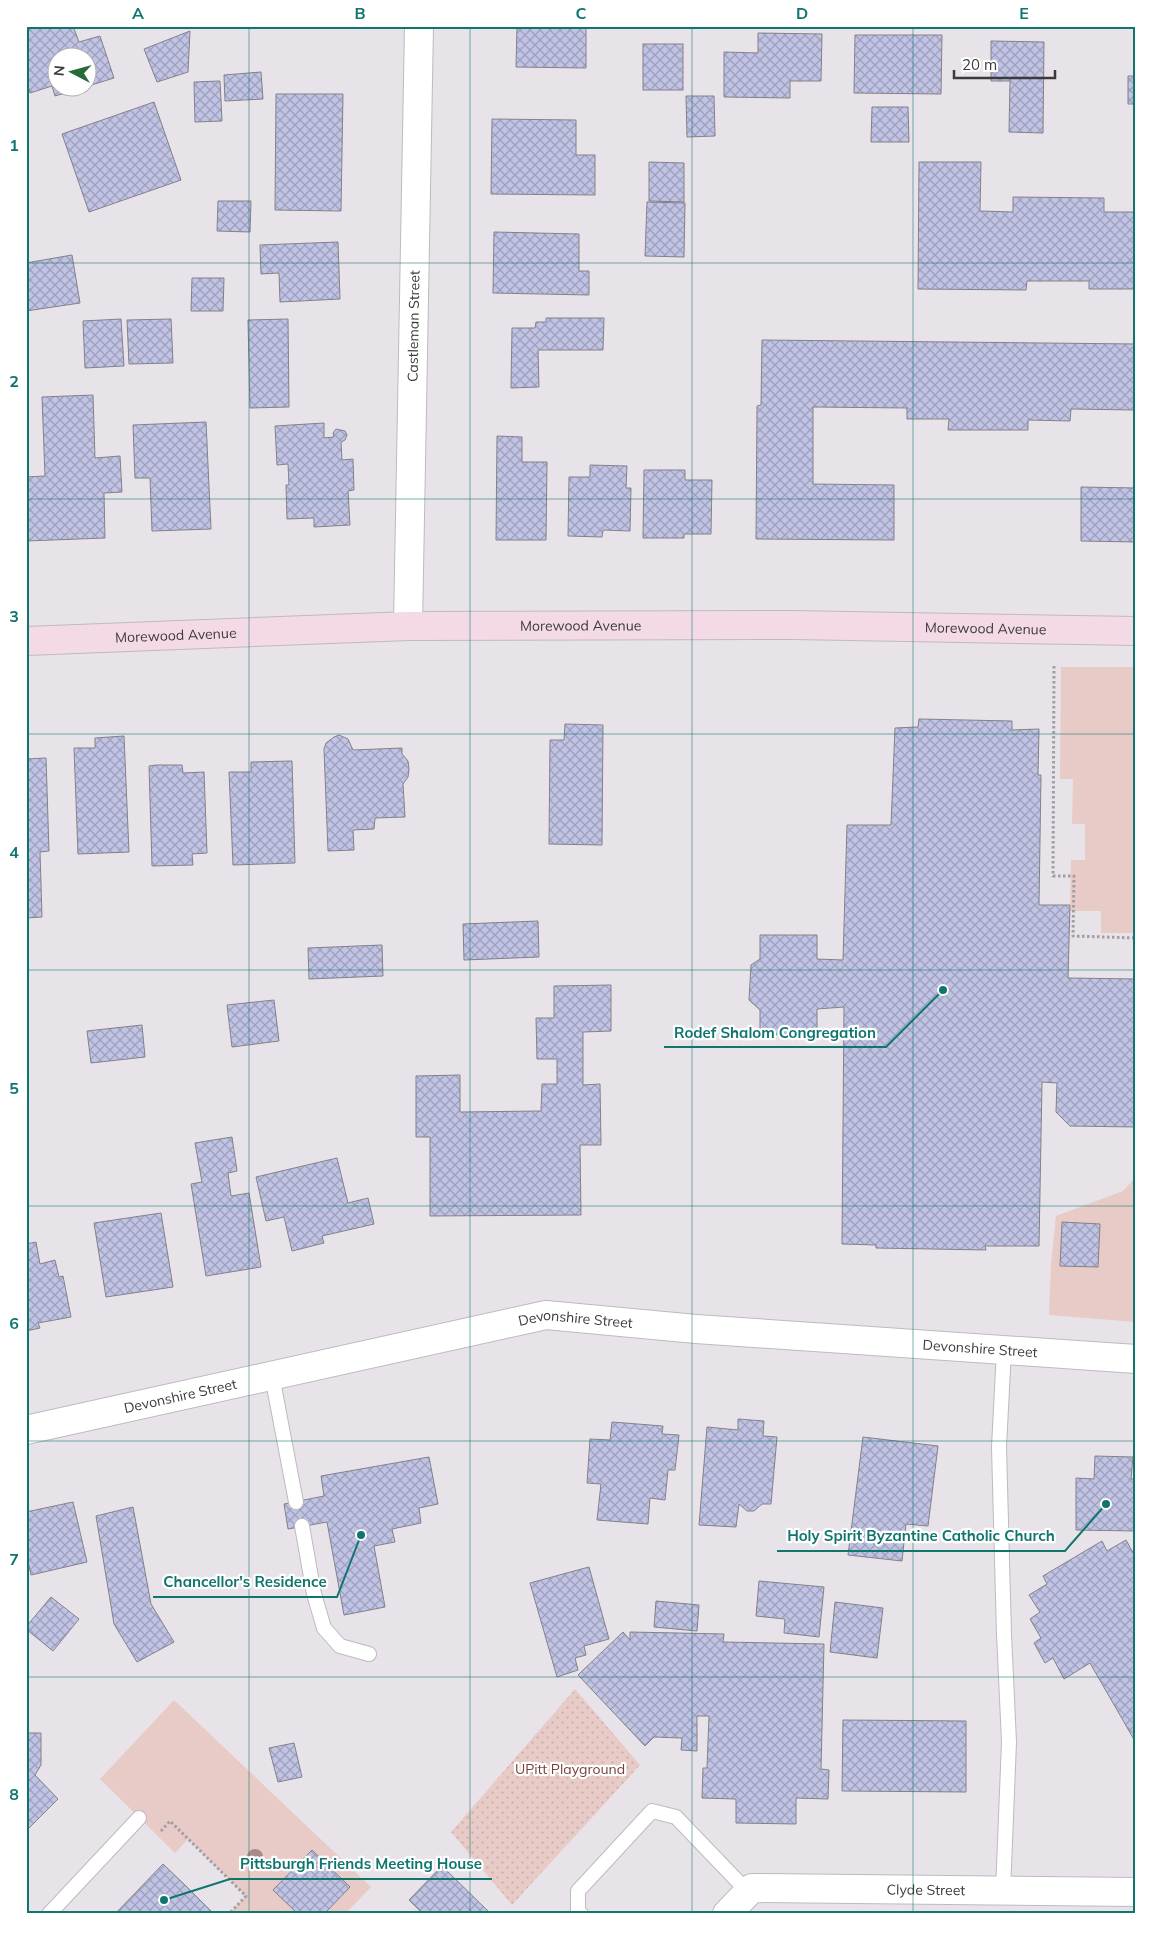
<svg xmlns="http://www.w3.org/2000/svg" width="1162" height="1940" font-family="Mulish,sans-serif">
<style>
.green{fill:#e8cac7}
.park{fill:url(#park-dots)}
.building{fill:url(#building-cross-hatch);stroke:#828289}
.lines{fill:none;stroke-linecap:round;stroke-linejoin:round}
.lane-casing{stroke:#bebac0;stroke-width:16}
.street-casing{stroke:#bebac0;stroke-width:30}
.secondary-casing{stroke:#bebac0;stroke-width:30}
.path{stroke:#a29ea3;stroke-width:3;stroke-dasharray:2.5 2.5;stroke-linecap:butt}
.lane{stroke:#fff;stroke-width:14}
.street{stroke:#fff;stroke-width:28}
.secondary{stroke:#f3dae6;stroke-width:28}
.tree{fill:#aa898a}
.grid{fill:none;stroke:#0f766e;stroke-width:1;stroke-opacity:0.55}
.labels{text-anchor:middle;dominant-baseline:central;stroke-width:4.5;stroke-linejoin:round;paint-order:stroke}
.street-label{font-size:14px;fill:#3c3a3d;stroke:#fff}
.park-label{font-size:14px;fill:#77403d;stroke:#fff}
.leader{fill:none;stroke:#0f766e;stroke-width:2}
.callout-dot{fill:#0f766e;stroke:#fff;stroke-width:2}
.callout-label{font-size:15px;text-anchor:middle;font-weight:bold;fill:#0f766e;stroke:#fff;stroke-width:4.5;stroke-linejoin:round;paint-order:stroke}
.neatline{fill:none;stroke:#0f766e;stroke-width:2}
.grid-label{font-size:16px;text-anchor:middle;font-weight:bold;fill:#0f766e}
</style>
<defs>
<pattern id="park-dots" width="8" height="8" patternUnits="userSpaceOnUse" patternTransform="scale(1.25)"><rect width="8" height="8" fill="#e8cac7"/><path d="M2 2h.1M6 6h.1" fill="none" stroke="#c8aeac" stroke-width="1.8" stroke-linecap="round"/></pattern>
<pattern id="building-cross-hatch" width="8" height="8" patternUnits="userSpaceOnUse" patternTransform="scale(1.25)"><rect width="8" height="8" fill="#c1c3e5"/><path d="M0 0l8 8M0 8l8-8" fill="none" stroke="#9e9fbb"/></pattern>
</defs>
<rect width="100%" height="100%" fill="#e8e3e9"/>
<g class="green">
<path d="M 1061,667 L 1136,667 L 1136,933 L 1101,933 L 1101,911 L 1070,911 L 1071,860 L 1085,860 L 1085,824 L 1072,824 L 1073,779 L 1060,779 Z"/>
<path d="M 1136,1177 L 1136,1322 L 1049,1315 L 1051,1264 L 1056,1216 L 1123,1191 Z"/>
<path d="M 174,1700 L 371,1887 L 345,1914 L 229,1914 L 246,1896 L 188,1839 L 175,1853 L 100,1779 Z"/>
</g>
<path class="park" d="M 575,1689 L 640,1765 L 512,1905 L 451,1832 Z"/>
<g class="building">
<path d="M 26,26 L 73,26 L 79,42 L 100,36 L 114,78 L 88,86 L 88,58 L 58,58 L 58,88 L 83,88 L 55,96 L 52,86 L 30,93 L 26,82 Z"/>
<path d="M 517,26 L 586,26 L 586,68 L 516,67 Z"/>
<path d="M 190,31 L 188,72 L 157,82 L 144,49 Z"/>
<path d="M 758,33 L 822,34 L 821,81 L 790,81 L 790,98 L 724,97 L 724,52 L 758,53 Z"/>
<path d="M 855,35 L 942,35 L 941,94 L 854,93 Z"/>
<path d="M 991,41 L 1044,42 L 1043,133 L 1009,132 L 1010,81 L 991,81 Z"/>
<rect x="643" y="44" width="40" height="46"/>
<path d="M 261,72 L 263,99 L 225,101 L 224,75 Z"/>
<path d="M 1128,76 L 1136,76 L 1136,123 L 1135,104 L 1128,104 Z"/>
<path d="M 220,81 L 222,121 L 195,122 L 194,82 Z"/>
<path d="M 276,94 L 343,94 L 341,211 L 275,210 Z"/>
<path d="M 686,96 L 714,96 L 715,136 L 687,137 Z"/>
<path d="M 154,102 L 181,180 L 89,212 L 62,134 Z"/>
<path d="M 872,107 L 908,107 L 909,142 L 871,142 Z"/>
<path d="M 492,119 L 576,120 L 576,155 L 595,155 L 595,195 L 491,194 Z"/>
<path d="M 649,162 L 684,163 L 684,202 L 649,201 Z"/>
<path d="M 919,162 L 981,162 L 980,211 L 1013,212 L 1013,197 L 1104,198 L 1104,212 L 1136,212 L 1136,163 L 1136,289 L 1089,289 L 1089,281 L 1027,281 L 1026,290 L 918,289 Z"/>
<path d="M 218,201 L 251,201 L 250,232 L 217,231 Z"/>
<path d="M 647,202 L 685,203 L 684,257 L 645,256 Z"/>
<path d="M 494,232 L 579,234 L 579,271 L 589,271 L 589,295 L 493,293 Z"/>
<path d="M 338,242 L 340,299 L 280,302 L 279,273 L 261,274 L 260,245 Z"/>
<path d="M 72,255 L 80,303 L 26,311 L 26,263 Z"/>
<path d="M 192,278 L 224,278 L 223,311 L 191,311 Z"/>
<path d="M 546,318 L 604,318 L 603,350 L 538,350 L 539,387 L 511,388 L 512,328 L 535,328 L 536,322 L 546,322 Z"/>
<path d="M 121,319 L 124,366 L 85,368 L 83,321 Z"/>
<path d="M 171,319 L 173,363 L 129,364 L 127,320 Z"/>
<path d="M 288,319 L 289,407 L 250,408 L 248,320 Z"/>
<path d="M 762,340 L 1136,344 L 1136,410 L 1071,409 L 1070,421 L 1028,420 L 1028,430 L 948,430 L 949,419 L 907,419 L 907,408 L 813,407 L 813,484 L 894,485 L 894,540 L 756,539 L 757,406 L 761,405 Z"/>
<path d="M 93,395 L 95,458 L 120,456 L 122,492 L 104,493 L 105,538 L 26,541 L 26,477 L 45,476 L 42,397 Z"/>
<path d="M 206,422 L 211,529 L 152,531 L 150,478 L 135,478 L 133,425 Z"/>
<path d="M 324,423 L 324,438 L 334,437 L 333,433 L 336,429 L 345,431 L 347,435 L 345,440 L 341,442 L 342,460 L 353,459 L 354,490 L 348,491 L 350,525 L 314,527 L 314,518 L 287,519 L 286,485 L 289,485 L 288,464 L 277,465 L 275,426 Z"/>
<path d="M 497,436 L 522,437 L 522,462 L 547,462 L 546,540 L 496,540 Z"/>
<path d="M 590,465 L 627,466 L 626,488 L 631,488 L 630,531 L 603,530 L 602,537 L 568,536 L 569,477 L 590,477 Z"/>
<path d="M 644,470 L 685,470 L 685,480 L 712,480 L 711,534 L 684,534 L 684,538 L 643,538 Z"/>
<path d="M 1081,487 L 1136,488 L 1136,542 L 1081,541 Z"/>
<path d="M 919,719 L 1012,721 L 1012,730 L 1039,729 L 1038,775 L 1041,775 L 1039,905 L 1070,905 L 1068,978 L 1136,979 L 1136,1127 L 1070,1126 L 1056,1112 L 1057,1083 L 1042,1082 L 1039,1246 L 985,1246 L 986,1250 L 876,1248 L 876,1245 L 842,1244 L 844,1007 L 817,1009 L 817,1034 L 760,1035 L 760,1010 L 749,1000 L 751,965 L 760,959 L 760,935 L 817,935 L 817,959 L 843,960 L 847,825 L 891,825 L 895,728 L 918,727 Z"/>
<path d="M 565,724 L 603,725 L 602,845 L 549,844 L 550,740 L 564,740 Z"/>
<path d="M 339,735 L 348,739 L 353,750 L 402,748 L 402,754 L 408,761 L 409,769 L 408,777 L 403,784 L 405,817 L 375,818 L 374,829 L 353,830 L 354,850 L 328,851 L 324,749 L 326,743 L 334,737 Z"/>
<path d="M 124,736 L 129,852 L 78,854 L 74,748 L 95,748 L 95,738 Z"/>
<path d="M 46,758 L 49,851 L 40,852 L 42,917 L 26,918 L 26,759 Z"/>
<path d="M 292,761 L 295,863 L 233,865 L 229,772 L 251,772 L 251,762 Z"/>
<path d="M 156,765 L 182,765 L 183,773 L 204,772 L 207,853 L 192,854 L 193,865 L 152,866 L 149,766 Z"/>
<path d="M 538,921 L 539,957 L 464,960 L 463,924 Z"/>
<path d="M 382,945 L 383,976 L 309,979 L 308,948 Z"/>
<path d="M 611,985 L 611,1031 L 583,1032 L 583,1085 L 600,1084 L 601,1145 L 580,1145 L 581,1215 L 430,1216 L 430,1137 L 416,1137 L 416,1076 L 460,1075 L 460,1112 L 541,1111 L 542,1084 L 557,1084 L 557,1059 L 537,1059 L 536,1018 L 554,1018 L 554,986 Z"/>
<path d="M 274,1000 L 279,1041 L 232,1047 L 227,1005 Z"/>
<path d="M 142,1025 L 145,1057 L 91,1063 L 87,1031 Z"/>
<path d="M 232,1137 L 237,1171 L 228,1173 L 231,1196 L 249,1193 L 261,1267 L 206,1276 L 191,1184 L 202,1182 L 195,1143 Z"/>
<path d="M 337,1158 L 348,1203 L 368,1198 L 374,1224 L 322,1236 L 324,1243 L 292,1251 L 284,1217 L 266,1221 L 256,1177 Z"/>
<path d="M 161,1213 L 173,1287 L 106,1297 L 94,1223 Z"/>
<path d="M 1062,1222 L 1100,1224 L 1098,1267 L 1060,1266 Z"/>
<path d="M 36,1242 L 40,1264 L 55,1260 L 59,1277 L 63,1276 L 71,1317 L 38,1323 L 40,1328 L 26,1331 L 26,1244 Z"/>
<path d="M 738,1419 L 764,1421 L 763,1436 L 777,1437 L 771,1504 L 762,1504 L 754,1511 L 747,1511 L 739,1504 L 736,1527 L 699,1525 L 707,1427 L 738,1430 Z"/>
<path d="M 612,1422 L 663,1426 L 662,1434 L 679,1435 L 675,1470 L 668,1470 L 665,1500 L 650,1498 L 648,1524 L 597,1520 L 601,1484 L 587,1483 L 590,1439 L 610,1440 Z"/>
<path d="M 863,1437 L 938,1446 L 928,1526 L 906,1524 L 902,1561 L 848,1555 Z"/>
<path d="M 1095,1456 L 1133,1457 L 1131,1479 L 1136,1479 L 1136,1531 L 1076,1530 L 1076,1478 L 1094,1479 Z"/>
<path d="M 429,1457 L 438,1504 L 419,1508 L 421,1523 L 392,1529 L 395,1542 L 374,1546 L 385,1607 L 344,1615 L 327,1522 L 288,1529 L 284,1504 L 324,1496 L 321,1476 Z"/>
<path d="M 73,1502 L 87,1562 L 31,1575 L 26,1552 L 26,1512 Z"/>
<path d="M 133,1507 L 151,1604 L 174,1642 L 137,1662 L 114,1624 L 96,1516 Z"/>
<path d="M 1126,1540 L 1136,1558 L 1136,1743 L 1090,1663 L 1064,1679 L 1053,1658 L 1045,1663 L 1034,1643 L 1041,1638 L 1030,1619 L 1040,1612 L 1029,1595 L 1047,1584 L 1043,1576 L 1102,1541 L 1107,1551 Z"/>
<path d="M 589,1567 L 609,1639 L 584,1646 L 586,1655 L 575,1658 L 578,1670 L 557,1677 L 530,1583 Z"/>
<path d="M 759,1581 L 824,1587 L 819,1637 L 784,1633 L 785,1619 L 756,1616 Z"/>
<path d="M 51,1597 L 79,1619 L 53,1651 L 26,1629 L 26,1627 Z"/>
<path d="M 656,1601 L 699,1605 L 697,1631 L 654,1627 Z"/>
<path d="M 835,1602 L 883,1608 L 877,1658 L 830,1652 Z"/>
<path d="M 623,1632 L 630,1640 L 630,1632 L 724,1634 L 723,1642 L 824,1644 L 821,1769 L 829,1770 L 828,1799 L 796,1798 L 796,1824 L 736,1823 L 736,1799 L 702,1798 L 703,1768 L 707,1768 L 709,1716 L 697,1716 L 697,1751 L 681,1750 L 682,1738 L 654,1737 L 645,1746 L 578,1675 Z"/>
<path d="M 843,1720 L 966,1721 L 966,1792 L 842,1791 Z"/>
<path d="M 26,1733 L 41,1733 L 41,1765 L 35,1775 L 58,1799 L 26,1831 Z"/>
<path d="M 294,1743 L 302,1777 L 278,1782 L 269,1748 Z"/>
<path d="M 312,1850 L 350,1887 L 324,1914 L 298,1914 L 273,1890 Z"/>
<path d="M 163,1864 L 186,1886 L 214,1914 L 115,1914 Z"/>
<path d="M 442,1866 L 491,1914 L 423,1914 L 409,1900 Z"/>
</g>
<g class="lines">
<g class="lane-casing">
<g id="lane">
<path d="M 272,1376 L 296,1502"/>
<path d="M 302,1526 L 314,1594 L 324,1628 L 340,1646 L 369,1654"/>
<path d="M 1003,1891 L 1009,1742 L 1004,1634 L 999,1447 L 1004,1350"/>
<path d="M 49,1914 L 139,1818"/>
<path d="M 581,1914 L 578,1911 L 578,1891 L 652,1811 L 676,1817 L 748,1892"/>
</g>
</g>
<g class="street-casing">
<g id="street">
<path id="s1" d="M 408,626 L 419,26"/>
<path id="s2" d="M 26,1430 L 546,1315 L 696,1329 L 1136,1359"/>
<path id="s3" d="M 727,1914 L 752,1888 L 1136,1892"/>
</g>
</g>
<g class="secondary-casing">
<g id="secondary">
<path id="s4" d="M 26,641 L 408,626 L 793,625 L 1136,631"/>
</g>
</g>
<g class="path">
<path d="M 1054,666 L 1053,876 L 1074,876 L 1073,936 L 1136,938"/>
<path d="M 161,1831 L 170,1821 L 246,1896 L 229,1914"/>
</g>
<use href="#lane" class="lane"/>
<use href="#street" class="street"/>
<use href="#secondary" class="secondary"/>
</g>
<circle class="tree" cx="255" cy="1857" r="8"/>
<path class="grid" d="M 249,26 L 249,1914M 470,26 L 470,1914M 692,26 L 692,1914M 913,26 L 913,1914M 26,263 L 1136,263M 26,499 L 1136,499M 26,734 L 1136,734M 26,970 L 1136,970M 26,1206 L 1136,1206M 26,1441 L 1136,1441M 26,1677 L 1136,1677"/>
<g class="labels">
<g class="street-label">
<text stroke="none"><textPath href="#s1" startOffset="300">Castleman Street</textPath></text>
<text stroke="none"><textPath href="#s4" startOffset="555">Morewood Avenue</textPath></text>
<text stroke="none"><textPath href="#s4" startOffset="960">Morewood Avenue</textPath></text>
<text stroke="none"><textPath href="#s4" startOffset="150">Morewood Avenue</textPath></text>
<text stroke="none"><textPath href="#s2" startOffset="562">Devonshire Street</textPath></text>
<text stroke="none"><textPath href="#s2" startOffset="968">Devonshire Street</textPath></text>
<text stroke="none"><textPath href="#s2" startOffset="158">Devonshire Street</textPath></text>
<text stroke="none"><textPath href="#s3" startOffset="210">Clyde Street</textPath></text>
</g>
<g class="park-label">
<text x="570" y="1769">UPitt Playground</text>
</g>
</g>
<path class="leader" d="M943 990L886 1047H664M1106 1504L1065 1551H777M361 1535L337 1597H153M164 1900L230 1879H492"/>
<g class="callout-dot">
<circle cx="943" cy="990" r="5"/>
<circle cx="1106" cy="1504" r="5"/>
<circle cx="361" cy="1535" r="5"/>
<circle cx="164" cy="1900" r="5"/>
</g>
<g class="callout-label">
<text x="775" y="1038">Rodef Shalom Congregation</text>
<text x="921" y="1541">Holy Spirit Byzantine Catholic Church</text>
<text x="245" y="1587">Chancellor's Residence</text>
<text x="361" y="1869">Pittsburgh Friends Meeting House</text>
</g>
<rect width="1162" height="1940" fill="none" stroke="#ffffff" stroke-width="55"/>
<g transform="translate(72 72) rotate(276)"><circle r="24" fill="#ffffff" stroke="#b1b0b1"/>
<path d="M0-4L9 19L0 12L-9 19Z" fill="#276c38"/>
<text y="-8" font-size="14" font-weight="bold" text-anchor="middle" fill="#3c3a3d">N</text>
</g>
<path d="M954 70v8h101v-8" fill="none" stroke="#3c3a3d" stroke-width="2.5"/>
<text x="962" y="70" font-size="15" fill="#3c3a3d" stroke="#ffffff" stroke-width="4" paint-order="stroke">20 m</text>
<rect x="28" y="28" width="1106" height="1884" class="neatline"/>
<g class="grid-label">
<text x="138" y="19">A</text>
<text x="360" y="19">B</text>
<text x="581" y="19">C</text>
<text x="802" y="19">D</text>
<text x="1024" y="19">E</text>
<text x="14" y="151">1</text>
<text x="14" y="387">2</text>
<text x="14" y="622">3</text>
<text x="14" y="858">4</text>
<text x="14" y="1094">5</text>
<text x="14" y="1329">6</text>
<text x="14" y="1565">7</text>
<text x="14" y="1800">8</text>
</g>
</svg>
